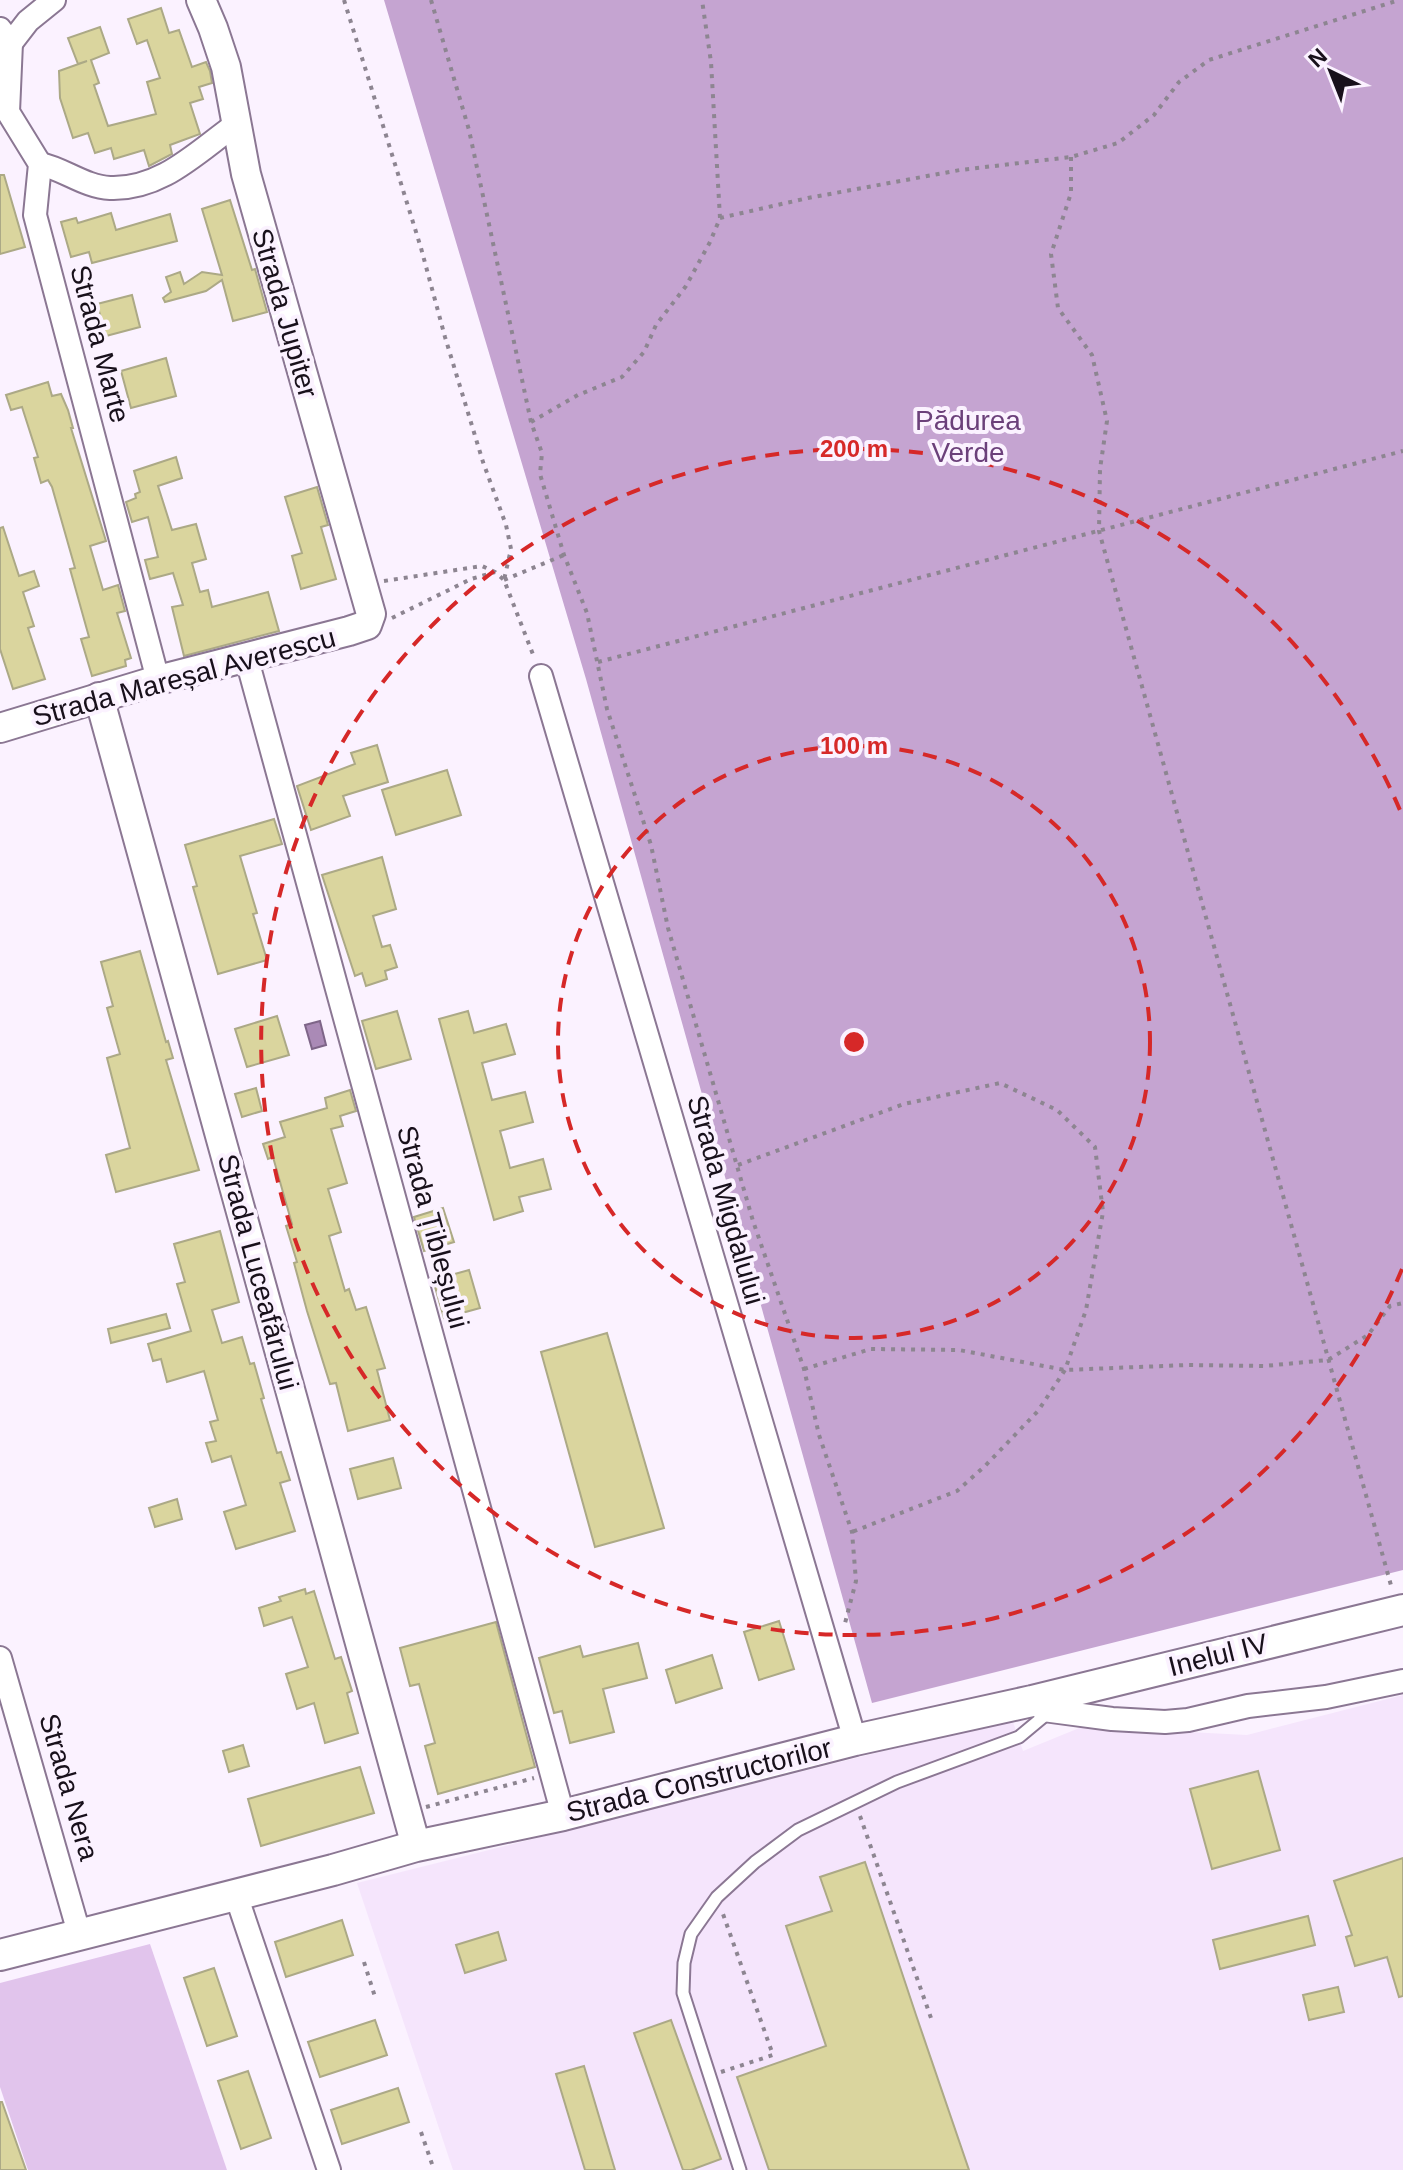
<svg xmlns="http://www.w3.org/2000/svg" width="1403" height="2170" font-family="Helvetica,sans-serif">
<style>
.built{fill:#f5e5fc}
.green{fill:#e1c4ec}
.forest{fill:#c5a4d1}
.water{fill:#aa8ab6;stroke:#7e6588;stroke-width:2}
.building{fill:#dad59e;stroke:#aca986;stroke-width:2}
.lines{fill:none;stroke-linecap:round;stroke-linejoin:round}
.service-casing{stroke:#8b7793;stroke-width:15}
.minor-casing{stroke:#8b7793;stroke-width:26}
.tertiary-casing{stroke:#8b7793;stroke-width:32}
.secondary-casing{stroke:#8b7793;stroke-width:34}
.path{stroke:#8d8591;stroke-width:4;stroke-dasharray:4 6;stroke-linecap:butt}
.service{stroke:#fff;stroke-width:11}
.minor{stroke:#fff;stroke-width:22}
.tertiary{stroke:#fff;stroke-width:28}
.secondary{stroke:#fff;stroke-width:30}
.ring{fill:none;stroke:#d62828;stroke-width:4;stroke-dasharray:14 10}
.labels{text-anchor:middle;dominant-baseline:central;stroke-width:8;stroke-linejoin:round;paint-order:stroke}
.street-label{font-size:28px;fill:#18101b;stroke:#fbf2ff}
.park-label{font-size:28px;fill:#6b407a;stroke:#fbf2ff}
.centre{fill:#d62828;stroke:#fbf2ff;stroke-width:4}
.ring-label{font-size:24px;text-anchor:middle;font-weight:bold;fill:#d62828;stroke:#fbf2ff;stroke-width:8;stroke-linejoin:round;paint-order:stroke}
</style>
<rect width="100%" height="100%" fill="#fbf2ff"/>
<path class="built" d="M 1403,1695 L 1403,2170 L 453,2170 L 357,1883 L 1012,1719 L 1023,1751 L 1089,1724 L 1149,1730 L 1247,1735 Z"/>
<path class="green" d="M 150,1944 L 227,2170 L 28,2170 L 0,2087 L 0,1983 Z"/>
<path class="forest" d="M 384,0 L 1403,0 L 1403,1570 L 872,1703 L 586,679 Z"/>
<path class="water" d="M 320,1021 L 326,1045 L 312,1049 L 305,1025 Z"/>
<g class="building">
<path d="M 161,8 L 169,33 L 179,30 L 192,67 L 206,62 L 210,71 L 212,83 L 199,87 L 203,99 L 190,103 L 200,134 L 170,145 L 172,154 L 149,166 L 144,150 L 114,159 L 111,148 L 95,153 L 88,133 L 73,138 L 60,98 L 59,71 L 87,61 L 78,64 L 68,38 L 100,27 L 109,53 L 91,60 L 99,83 L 94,85 L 108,126 L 156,114 L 147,82 L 160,78 L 147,40 L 137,44 L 128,19 Z"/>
<path d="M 0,175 L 4,175 L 25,247 L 0,254 Z"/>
<path d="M 230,200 L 252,270 L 255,269 L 267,312 L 233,321 L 222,280 L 206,291 L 165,302 L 163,298 L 171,292 L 166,277 L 180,272 L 184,284 L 202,272 L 222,275 L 202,209 Z"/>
<path d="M 111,213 L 116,230 L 170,214 L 177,241 L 92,263 L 89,252 L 71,257 L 61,222 L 76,218 L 78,223 Z"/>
<path d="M 132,295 L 140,327 L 106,336 L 97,304 Z"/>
<path d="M 166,358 L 176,396 L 131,408 L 121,371 Z"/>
<path d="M 48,382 L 52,396 L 61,394 L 68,410 L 73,428 L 71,428 L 106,541 L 90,546 L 103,590 L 118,585 L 125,611 L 117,613 L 131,658 L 125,660 L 126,666 L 92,676 L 81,639 L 89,637 L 70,569 L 75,568 L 52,487 L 48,480 L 41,483 L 34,458 L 38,457 L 22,407 L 11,410 L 6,395 Z"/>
<path d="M 176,457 L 182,478 L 158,486 L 172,530 L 196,524 L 206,559 L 192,563 L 200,592 L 208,590 L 212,607 L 268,592 L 279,631 L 184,656 L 172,607 L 183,605 L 173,573 L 150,579 L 145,560 L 158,557 L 148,517 L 132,522 L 126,502 L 136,498 L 135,494 L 140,492 L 134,471 Z"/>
<path d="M 317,487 L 328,525 L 321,527 L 336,579 L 301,589 L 292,556 L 302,553 L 285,497 Z"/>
<path d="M 3,527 L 19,576 L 34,571 L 39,586 L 23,592 L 34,626 L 28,628 L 45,679 L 13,689 L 0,649 L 0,528 Z"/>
<path d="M 377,745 L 388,782 L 343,796 L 350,816 L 311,830 L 297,786 L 355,764 L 351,753 Z"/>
<path d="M 447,770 L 461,815 L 396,835 L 382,790 Z"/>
<path d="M 274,819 L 282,844 L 240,856 L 257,913 L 253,914 L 267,960 L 218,974 L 193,887 L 197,886 L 185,845 Z"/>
<path d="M 382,857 L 396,909 L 373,916 L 382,947 L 390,945 L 397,967 L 385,971 L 387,979 L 366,986 L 362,973 L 355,976 L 322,875 Z"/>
<path d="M 140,951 L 166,1042 L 168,1041 L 173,1058 L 166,1060 L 199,1170 L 116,1192 L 106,1155 L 130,1148 L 107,1058 L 120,1054 L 107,1008 L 113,1006 L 101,962 Z"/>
<path d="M 397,1011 L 411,1059 L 376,1069 L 362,1021 Z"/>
<path d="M 468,1011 L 474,1033 L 506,1024 L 515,1054 L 482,1063 L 492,1100 L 525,1092 L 533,1122 L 500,1131 L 504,1145 L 510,1168 L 543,1159 L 551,1189 L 519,1197 L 523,1211 L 494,1220 L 439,1019 Z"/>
<path d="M 277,1016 L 289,1055 L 247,1067 L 235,1029 Z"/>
<path d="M 256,1088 L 262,1111 L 242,1117 L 235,1094 Z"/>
<path d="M 350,1090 L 356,1111 L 340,1116 L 343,1126 L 331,1129 L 347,1183 L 328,1189 L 341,1232 L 329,1236 L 345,1291 L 349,1289 L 356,1310 L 366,1307 L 385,1368 L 377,1370 L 390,1420 L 348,1431 L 336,1383 L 330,1384 L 307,1311 L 294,1263 L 297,1262 L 286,1226 L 292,1224 L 273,1157 L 268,1159 L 263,1144 L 285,1137 L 280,1122 L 327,1108 L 325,1098 Z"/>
<path d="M 443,1208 L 454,1242 L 424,1251 L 414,1217 Z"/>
<path d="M 220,1231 L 239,1302 L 212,1310 L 222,1343 L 242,1337 L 250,1364 L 254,1363 L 264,1398 L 261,1399 L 277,1453 L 281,1452 L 290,1480 L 280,1483 L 295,1531 L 236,1549 L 224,1512 L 246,1505 L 231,1456 L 212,1462 L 206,1443 L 216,1441 L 210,1422 L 218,1420 L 204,1371 L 167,1382 L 161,1359 L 153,1361 L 148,1344 L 191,1331 L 177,1284 L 185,1282 L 174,1244 Z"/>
<path d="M 469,1270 L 480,1308 L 444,1318 L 433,1280 Z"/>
<path d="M 166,1314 L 170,1328 L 111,1343 L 108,1329 Z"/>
<path d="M 607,1333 L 664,1528 L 595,1547 L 541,1352 Z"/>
<path d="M 393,1458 L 401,1488 L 358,1499 L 350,1469 Z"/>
<path d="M 177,1499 L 182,1519 L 155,1527 L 149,1508 Z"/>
<path d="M 305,1589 L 306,1594 L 314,1591 L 335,1659 L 341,1657 L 352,1691 L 347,1693 L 358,1733 L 325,1743 L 314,1703 L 297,1709 L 286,1674 L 308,1667 L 292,1617 L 264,1626 L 259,1608 L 281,1601 L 279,1597 Z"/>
<path d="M 779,1621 L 794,1669 L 759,1680 L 744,1632 Z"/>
<path d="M 496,1622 L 535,1767 L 438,1794 L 425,1746 L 435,1743 L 419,1684 L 410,1686 L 400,1648 Z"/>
<path d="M 638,1643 L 647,1678 L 603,1689 L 614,1732 L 570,1743 L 562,1711 L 554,1713 L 539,1658 L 580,1646 L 583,1657 Z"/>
<path d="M 712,1655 L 722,1688 L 676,1703 L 666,1670 Z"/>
<path d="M 243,1745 L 249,1766 L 229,1772 L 223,1751 Z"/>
<path d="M 360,1767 L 374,1813 L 261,1846 L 248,1799 Z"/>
<path d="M 1258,1771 L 1280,1850 L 1212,1869 L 1190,1789 Z"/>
<path d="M 1403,1858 L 1403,1996 L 1399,1997 L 1387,1957 L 1355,1966 L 1346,1937 L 1352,1935 L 1334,1881 Z"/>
<path d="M 865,1862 L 916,2015 L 969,2170 L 769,2170 L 737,2077 L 826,2046 L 786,1926 L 832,1911 L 820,1877 Z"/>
<path d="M 1308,1916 L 1315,1945 L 1220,1969 L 1213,1940 Z"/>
<path d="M 342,1920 L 353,1955 L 286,1977 L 275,1942 Z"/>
<path d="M 498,1932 L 506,1960 L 465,1973 L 456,1945 Z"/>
<path d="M 214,1968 L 237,2036 L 207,2046 L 184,1978 Z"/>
<path d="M 1338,1987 L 1344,2012 L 1309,2020 L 1303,1995 Z"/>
<path d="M 375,2020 L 387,2055 L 320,2077 L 308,2042 Z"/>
<path d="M 671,2020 L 721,2159 L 691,2170 L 683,2170 L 634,2033 Z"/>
<path d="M 584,2066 L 615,2170 L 585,2170 L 556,2074 Z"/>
<path d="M 248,2071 L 271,2138 L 241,2149 L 218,2081 Z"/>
<path d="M 398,2088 L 409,2122 L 342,2144 L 331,2110 Z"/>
<path d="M 0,2102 L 2,2102 L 26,2170 L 0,2170 Z"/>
</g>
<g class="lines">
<g class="service-casing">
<path id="service" d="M 740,2170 L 683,1993 L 684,1963 L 691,1934 L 717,1897 L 755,1862 L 798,1830 L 897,1782 L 1019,1737 L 1049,1712"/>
</g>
<g class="minor-casing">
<g id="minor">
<path d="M 0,29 L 11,43 L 8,112 L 40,164 L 35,215 L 158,680"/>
<path d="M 11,43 L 28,21 L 54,0"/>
<path d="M 40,164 C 64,169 85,187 110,188 C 161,190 197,152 235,125"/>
<path d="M 246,656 L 563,1815"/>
<path d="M 541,676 L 855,1740"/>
<path d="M 0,1658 L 79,1933"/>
<path d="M 1032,1701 L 1044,1710 L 1051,1711 L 1112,1719 L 1165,1722 L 1188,1720 L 1248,1706 L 1326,1697 L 1403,1681"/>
<path d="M 236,1895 L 329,2170"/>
</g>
</g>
<g class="tertiary-casing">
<g id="tertiary">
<path d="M 99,697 L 416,1846"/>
<path d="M 0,728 L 158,680 L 349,631 L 367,625 L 371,614 L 246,174 L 226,67 L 213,28 L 201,0"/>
</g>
</g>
<g class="secondary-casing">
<path id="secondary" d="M 0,1955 L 333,1870 L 416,1846 L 563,1815 L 855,1740 L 1032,1701 L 1403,1610"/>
</g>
<g class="path">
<path d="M 344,0 L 421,248 L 445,337 L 483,462 L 506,525 L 511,549 L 504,580"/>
<path d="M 431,0 L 469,130 L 531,422 L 542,453 L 540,474 L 564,555 L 587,613 L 607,709 L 651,845 L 668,928 L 753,1221 L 804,1369 L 819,1435 L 852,1532 L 856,1581 L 844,1627"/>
<path d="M 1071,157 L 1071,193 L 1051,254 L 1058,308 L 1092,355 L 1107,421 L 1100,469 L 1099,531 L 1392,1589"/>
<path d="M 720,218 L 808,198 L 960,170 L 1071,157 L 1118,143 L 1154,115 L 1179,82 L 1209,60 L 1399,0"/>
<path d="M 531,422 L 578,395 L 622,377 L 644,352 L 656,325 L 686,286 L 710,242 L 720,218 L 711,62 L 702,0"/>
<path d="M 504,580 L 564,555"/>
<path d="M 384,581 L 482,566 L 495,572"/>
<path d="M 392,618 L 471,579 L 495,572 L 504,580 L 534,657"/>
<path d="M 598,662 L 1403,451"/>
<path d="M 738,1165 L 904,1104 L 1000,1083 L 1057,1110 L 1095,1147 L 1103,1212 L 1086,1310 L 1065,1370 L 1038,1411 L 985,1466 L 957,1491 L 852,1532"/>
<path d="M 804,1369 L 871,1349 L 959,1350 L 1065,1370 L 1187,1365 L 1264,1366 L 1328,1360 L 1368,1335 L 1390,1306 L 1403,1303"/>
<path d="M 426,1807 L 534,1778"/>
<path d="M 860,1816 L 931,2018"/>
<path d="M 364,1962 L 376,2000"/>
<path d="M 721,2072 L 773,2055 L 723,1914"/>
<path d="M 421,2132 L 433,2167"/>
</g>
<use href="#service" class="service"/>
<use href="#minor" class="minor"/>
<use href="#tertiary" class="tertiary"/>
<use href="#secondary" class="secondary"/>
</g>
<g class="ring">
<circle cx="854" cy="1042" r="296"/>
<path d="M1402 1269A593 593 0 1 1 1402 815"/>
</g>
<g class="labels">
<g class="street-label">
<text transform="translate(285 313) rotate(74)">Strada Jupiter</text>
<text transform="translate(100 344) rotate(75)">Strada Marte</text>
<text transform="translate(184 677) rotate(-15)">Strada Mareșal Averescu</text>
<text transform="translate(726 1200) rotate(74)">Strada Migdalului</text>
<text transform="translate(433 1227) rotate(75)">Strada Țibleșului</text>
<text transform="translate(258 1272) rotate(75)">Strada Luceafărului</text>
<text transform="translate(1218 1655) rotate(-14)">Inelul IV</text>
<text transform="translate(699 1780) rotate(-14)">Strada Constructorilor</text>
<text transform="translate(69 1787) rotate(74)">Strada Nera</text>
</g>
<g class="park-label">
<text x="968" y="420">Pădurea<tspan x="968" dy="32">Verde</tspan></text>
</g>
</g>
<circle cx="854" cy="1042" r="12" class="centre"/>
<g class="ring-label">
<text x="854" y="457">200 m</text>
<text x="854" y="754">100 m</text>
</g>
<g transform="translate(1331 72) rotate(317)" stroke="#fbf2ff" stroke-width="6" paint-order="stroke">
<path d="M0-6L14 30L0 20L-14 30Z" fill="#18101b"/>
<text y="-12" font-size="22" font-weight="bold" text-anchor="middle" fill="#18101b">N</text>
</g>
</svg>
